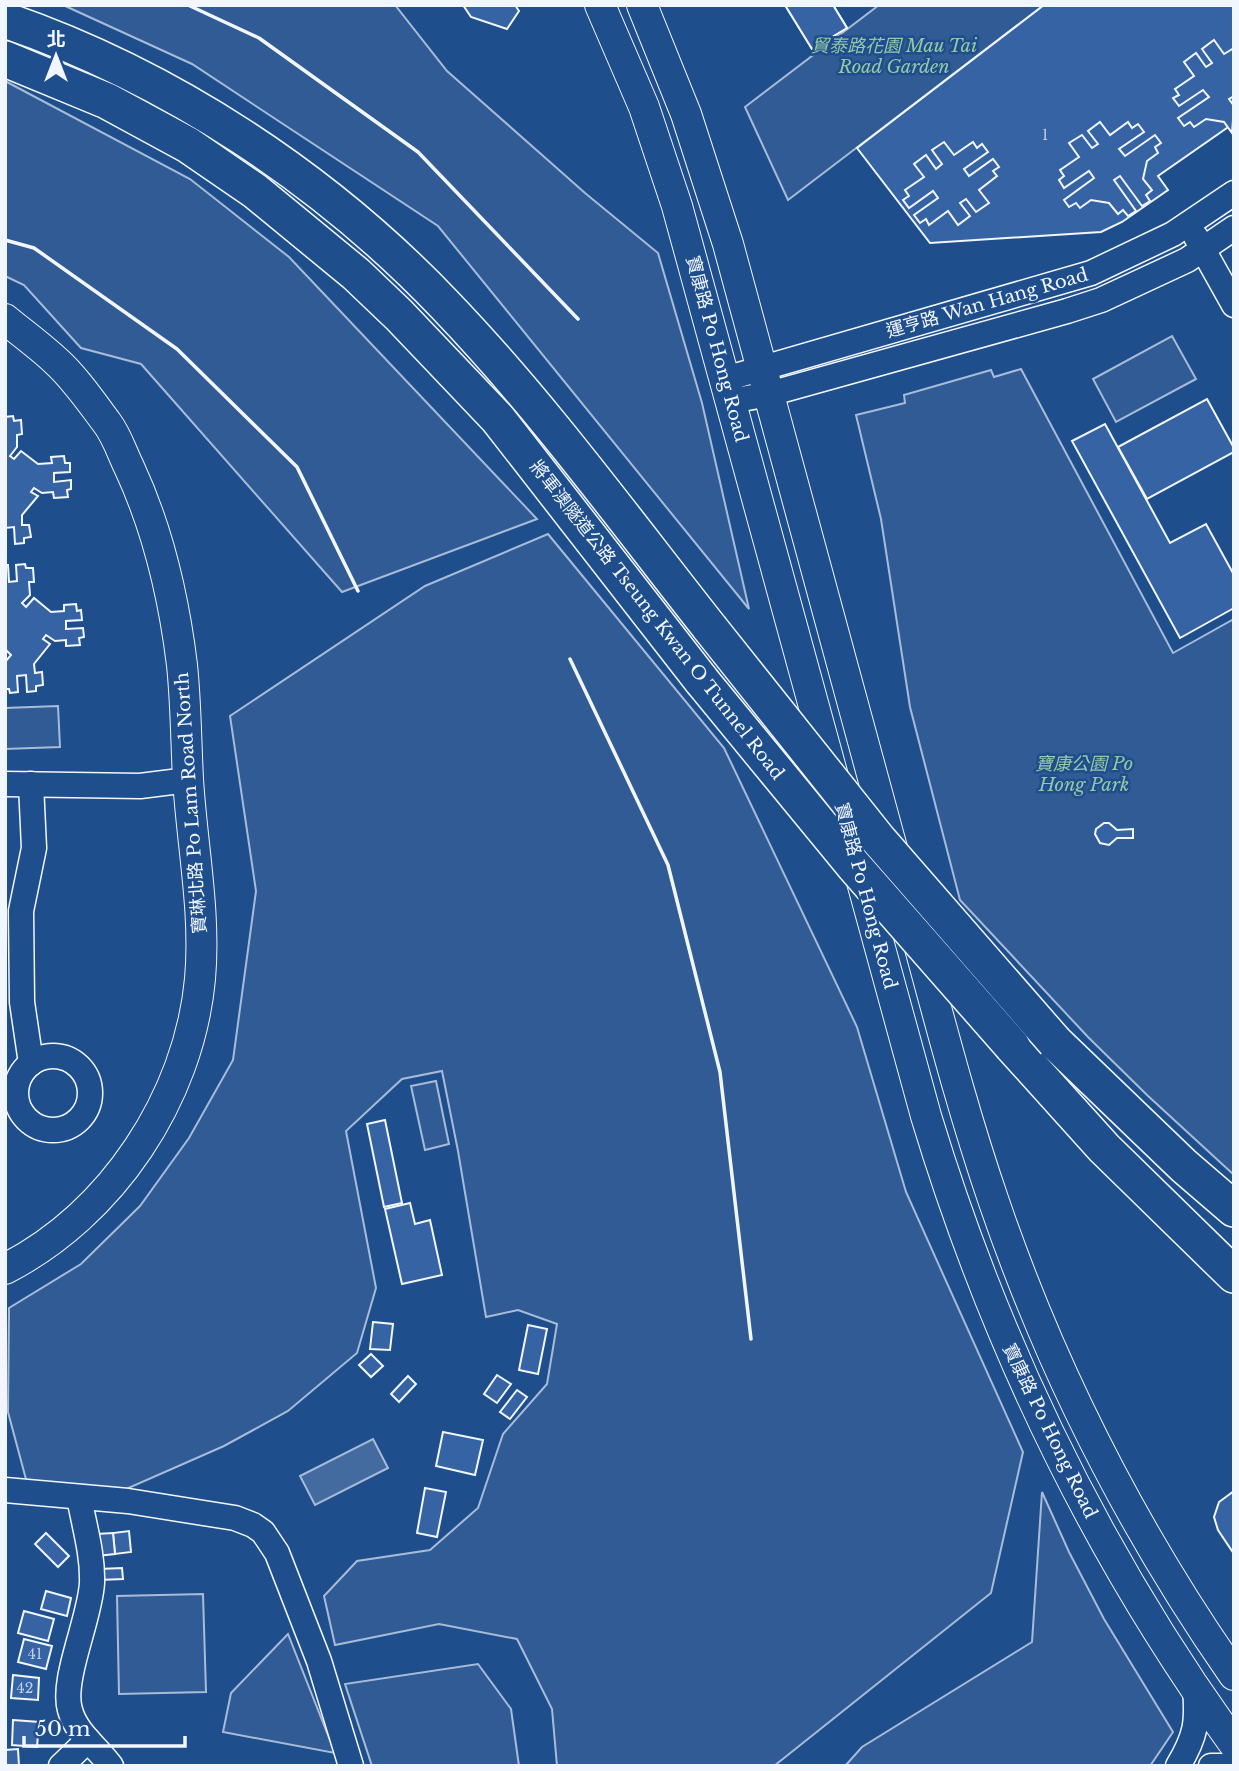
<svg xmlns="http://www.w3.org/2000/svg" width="1239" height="1771" font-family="'Libre Baskerville','Noto Sans TC',serif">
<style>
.built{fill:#305b95;stroke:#a8bbd7;stroke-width:2}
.water{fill:#446ba0;stroke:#a8bbd7;stroke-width:2}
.building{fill:#3563a3;stroke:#f2f6ff;stroke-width:2}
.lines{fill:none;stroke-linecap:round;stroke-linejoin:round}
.minor-casing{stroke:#f2f6ff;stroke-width:27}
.major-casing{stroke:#f2f6ff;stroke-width:32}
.highway-casing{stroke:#f2f6ff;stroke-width:38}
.minor{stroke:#1f4e8c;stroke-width:24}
.major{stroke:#1f4e8c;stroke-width:30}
.highway{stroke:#1f4e8c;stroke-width:35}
.highway-bridge-casing{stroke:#f2f6ff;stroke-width:38;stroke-linecap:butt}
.highway-bridge{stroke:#1f4e8c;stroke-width:35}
.wall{stroke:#f2f6ff;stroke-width:3.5}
.labels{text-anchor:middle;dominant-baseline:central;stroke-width:5;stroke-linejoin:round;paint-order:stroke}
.number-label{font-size:14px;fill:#c3d1e8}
.park-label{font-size:18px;font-style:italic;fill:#97c8a6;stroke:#1f4e8c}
.street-label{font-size:18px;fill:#f2f6ff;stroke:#1f4e8c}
</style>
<rect width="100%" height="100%" fill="#1f4e8c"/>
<g class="built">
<path d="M 63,5 L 395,5 L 447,71 L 585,193 L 658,253 L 702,403 L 749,609 L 438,226 L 192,64 Z"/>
<path d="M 879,5 L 1044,5 L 788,200 L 745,107 Z"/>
<path d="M 5,81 L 190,179 L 289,257 L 537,519 L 342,592 L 141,364 L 81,348 L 24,285 L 5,276 Z"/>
<path d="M 1172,336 L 1196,379 L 1116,422 L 1093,379 Z"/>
<path d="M 1021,369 L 1173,653 L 1234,619 L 1234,1175 L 1147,1095 L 1088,1037 L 960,900 L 910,707 L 881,519 L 856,415 L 905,403 L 904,395 L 991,370 L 994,377 Z"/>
<path d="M 548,534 L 724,748 L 857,1027 L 906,1192 L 1023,1452 L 991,1593 L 774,1766 L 557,1766 L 552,1709 L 517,1639 L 439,1624 L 335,1645 L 324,1596 L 357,1561 L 430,1550 L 478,1508 L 503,1434 L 547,1384 L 557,1324 L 518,1310 L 486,1317 L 458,1151 L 442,1071 L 402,1079 L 346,1131 L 376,1288 L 357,1353 L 288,1411 L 224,1446 L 124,1490 L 27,1483 L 8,1412 L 9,1308 L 81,1264 L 140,1206 L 189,1138 L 233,1060 L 256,891 L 230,716 L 425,586 Z"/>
<path d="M 58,706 L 60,747 L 5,749 L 5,708 Z"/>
<path d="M 436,1081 L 449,1144 L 425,1150 L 411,1086 Z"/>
<path d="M 1042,1492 L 1069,1552 L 1104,1619 L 1173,1732 L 1150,1766 L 845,1766 L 862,1747 L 1032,1642 Z"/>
<path d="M 203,1594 L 206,1692 L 119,1694 L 117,1596 Z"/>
<path d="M 288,1634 L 335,1753 L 223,1732 L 231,1693 Z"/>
<path d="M 478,1664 L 511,1709 L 519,1766 L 372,1766 L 345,1684 Z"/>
</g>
<path class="water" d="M 373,1439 L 388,1468 L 315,1505 L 300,1476 Z"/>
<g class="building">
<path d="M 463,5 L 515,5 L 519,11 L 507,29 L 471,17 Z"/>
<path d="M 785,5 L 833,5 L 847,28 L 812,49 Z"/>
<path d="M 785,5 L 833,5 L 847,28 L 812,49 Z"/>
<path d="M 1044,5 L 1234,5 L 1234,123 L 1158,176 L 1168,190 L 1122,222 L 1101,232 L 930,243 L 857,148 Z"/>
<path d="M 1214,40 L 1224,54 L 1234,48 L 1234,96 L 1229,99 L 1234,106 L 1232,133 L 1224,122 L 1206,119 L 1194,127 L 1190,122 L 1184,126 L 1178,118 L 1209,97 L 1203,90 L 1179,106 L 1173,98 L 1179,95 L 1175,89 L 1194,76 L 1184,62 L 1196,53 L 1206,67 L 1212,63 L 1202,49 Z"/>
<path d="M 1100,122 L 1110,135 L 1128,122 L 1132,128 L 1138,124 L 1144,132 L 1119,149 L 1125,156 L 1155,135 L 1161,143 L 1155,147 L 1158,153 L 1147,161 L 1143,179 L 1152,190 L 1146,195 L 1150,201 L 1142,206 L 1120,176 L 1114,180 L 1136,211 L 1128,216 L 1123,210 L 1118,214 L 1109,203 L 1091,200 L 1080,208 L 1076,203 L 1069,207 L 1064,200 L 1094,178 L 1089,171 L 1064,188 L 1059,180 L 1064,176 L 1060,170 L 1079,157 L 1069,143 L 1082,135 L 1092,148 L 1098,144 L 1088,131 Z"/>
<path d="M 944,142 L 954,155 L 973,142 L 977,148 L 982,144 L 988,152 L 964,169 L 969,176 L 993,159 L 999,167 L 993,171 L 997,176 L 979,190 L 989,203 L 976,212 L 966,199 L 960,203 L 970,216 L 958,225 L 948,211 L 929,225 L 926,219 L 920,223 L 914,215 L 938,198 L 933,191 L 909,208 L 903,200 L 909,196 L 905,190 L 924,177 L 914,164 L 926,155 L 936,169 L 942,164 L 932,150 Z"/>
<path d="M 1207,399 L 1234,448 L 1234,452 L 1147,499 L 1118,447 Z"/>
<path d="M 13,416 L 14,421 L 21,420 L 22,434 L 17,435 L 17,447 L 10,456 L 14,459 L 21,451 L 38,464 L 52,463 L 51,457 L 64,456 L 65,463 L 70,463 L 70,472 L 54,473 L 54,482 L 71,480 L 71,489 L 67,490 L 68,497 L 54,498 L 53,492 L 42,493 L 34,488 L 31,492 L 38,496 L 22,515 L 22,525 L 29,525 L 31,537 L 24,538 L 24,543 L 15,544 L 14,527 L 5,528 L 5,417 Z"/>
<path d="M 1105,424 L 1170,543 L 1206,524 L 1234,575 L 1234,608 L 1180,638 L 1072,441 Z"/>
<path d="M 25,564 L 26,568 L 33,568 L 34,582 L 29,582 L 30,595 L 22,603 L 26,607 L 34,598 L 51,612 L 64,611 L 64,605 L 76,604 L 77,611 L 81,610 L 82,620 L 66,621 L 66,629 L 83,628 L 84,637 L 79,638 L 80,645 L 66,646 L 66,640 L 55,641 L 46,635 L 43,639 L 50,644 L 34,664 L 35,673 L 42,672 L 43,685 L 36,686 L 36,691 L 27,692 L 26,675 L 17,676 L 18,692 L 10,693 L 9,689 L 5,689 L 5,662 L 11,655 L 7,651 L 5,653 L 5,565 L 8,565 L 9,582 L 17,581 L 16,565 Z"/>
<path d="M 1104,823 L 1109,823 L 1117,830 L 1133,829 L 1133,838 L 1117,838 L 1109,845 L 1100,843 L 1095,834 L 1096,829 Z"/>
<path d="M 385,1120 L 402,1203 L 384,1207 L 367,1124 Z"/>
<path d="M 410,1203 L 415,1224 L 430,1220 L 442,1275 L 402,1284 L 385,1209 Z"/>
<path d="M 373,1322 L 393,1324 L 390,1350 L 370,1349 Z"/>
<path d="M 528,1325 L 547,1329 L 538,1374 L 519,1370 Z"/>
<path d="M 371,1354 L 383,1366 L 371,1377 L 359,1365 Z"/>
<path d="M 497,1375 L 511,1384 L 497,1403 L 484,1394 Z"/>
<path d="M 408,1376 L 416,1384 L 399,1402 L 391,1394 Z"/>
<path d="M 517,1390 L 527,1397 L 510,1419 L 500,1412 Z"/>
<path d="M 443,1432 L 483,1440 L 475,1475 L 436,1466 Z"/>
<path d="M 425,1488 L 446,1492 L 437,1537 L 417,1533 Z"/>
<path d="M 1234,1491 L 1234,1554 L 1218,1530 L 1214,1517 L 1219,1502 Z"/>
<path d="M 129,1531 L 131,1552 L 115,1554 L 113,1533 Z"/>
<path d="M 46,1533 L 69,1556 L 58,1567 L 35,1544 Z"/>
<path d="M 113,1533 L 115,1554 L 97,1556 L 96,1534 Z"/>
<path d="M 122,1568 L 123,1579 L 99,1580 L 99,1569 Z"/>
<path d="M 46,1591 L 71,1598 L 67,1616 L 41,1609 Z"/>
<path d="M 24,1611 L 54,1619 L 48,1641 L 18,1633 Z"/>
<path d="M 24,1639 L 52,1646 L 46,1669 L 18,1662 Z"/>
<path d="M 13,1675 L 39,1678 L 38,1700 L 11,1698 Z"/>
<path d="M 13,1720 L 39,1722 L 37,1747 L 12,1745 Z"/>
<path d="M 18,1749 L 19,1766 L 5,1766 L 5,1750 Z"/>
</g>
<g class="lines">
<g class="minor-casing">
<g id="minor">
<path d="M 1196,237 L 1234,305"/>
<path d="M 725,379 L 1091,273 L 1173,234 L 1234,193"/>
<path d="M 731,401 L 769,394 L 1067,311 L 1101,300 L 1187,260 L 1234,228"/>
<path d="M 5,784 L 140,786 L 188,780"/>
<circle cx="53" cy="1093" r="37"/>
<path d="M 31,1063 L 22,1002 L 21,911 L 34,848 L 31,784"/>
<path d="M 5,1490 L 128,1501 L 235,1518 L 253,1525 L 263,1532 L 277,1553 L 319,1661 L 351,1766"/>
<path d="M 79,1497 C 84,1525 93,1554 92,1583 C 90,1619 61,1680 70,1710 C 76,1733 97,1747 111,1766"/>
<path d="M 61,1766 L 88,1740"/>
<path d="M 1178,1766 C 1196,1736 1198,1722 1195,1688"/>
<path d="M 1211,1766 L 1225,1766"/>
</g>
</g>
<g class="major-casing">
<g id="major">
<path d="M 600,5 L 644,107 L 677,206 L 926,1116 C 994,1341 1096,1553 1234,1744"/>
<path d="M 642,5 L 686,114 L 728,244 L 895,859"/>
<path d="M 5,319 C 22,333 40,346 56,361 C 75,378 92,403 107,423 C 117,436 122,453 129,467 C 157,527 174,599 182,665 C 186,703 186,741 188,779 C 192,845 206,913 200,979 C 189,1098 112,1214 5,1269"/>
<path d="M 917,937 C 941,1026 964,1115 994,1202 C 1051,1369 1133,1530 1234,1675"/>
</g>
</g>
<g class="highway-casing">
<g id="highway">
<path d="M 5,20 C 170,77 325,179 445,305 C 541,405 624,519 710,628"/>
<path d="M 5,59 L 107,101 L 188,145 L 255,191 L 356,274 L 399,315 L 498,419 L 702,681"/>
<path d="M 1055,1042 L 1184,1166 L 1234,1209"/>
<path d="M 1012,1046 L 1104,1148 L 1234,1275"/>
</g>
</g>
<use href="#minor" class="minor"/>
<use href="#major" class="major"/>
<use href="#highway" class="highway"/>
<g class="highway-bridge-casing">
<g id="highway-bridge">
<path d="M 710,628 L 878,839 L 1055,1042"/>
<path d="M 702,681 L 854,866 L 1012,1046"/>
</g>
</g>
<use href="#highway-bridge" class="highway-bridge"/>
<g class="wall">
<path d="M 188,5 L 259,38 L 418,152 L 578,319"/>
<path d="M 5,240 L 34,248 L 177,349 L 297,467 L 358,591"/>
<path d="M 570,659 L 668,865 L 720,1072 L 751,1339"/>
</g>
</g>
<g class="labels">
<g class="number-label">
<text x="1045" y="135">1</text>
<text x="35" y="1654">41</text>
<text x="25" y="1688">42</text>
</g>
<g class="park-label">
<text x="894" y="46">貿泰路花園 Mau Tai<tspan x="894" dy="21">Road Garden</tspan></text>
<text x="1084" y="764">寶康公園 Po<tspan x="1084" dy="21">Hong Park</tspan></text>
</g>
<g class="street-label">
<text transform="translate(987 303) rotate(-16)">運亨路 Wan Hang Road</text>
<text transform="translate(717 349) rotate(75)">寶康路 Po Hong Road</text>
<text transform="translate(657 620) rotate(52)">將軍澳隧道公路 Tseung Kwan O Tunnel Road</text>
<text transform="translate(191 803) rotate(-94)">寶琳北路 Po Lam Road North</text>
<text transform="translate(866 896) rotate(75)">寶康路 Po Hong Road</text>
<text transform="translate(1050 1431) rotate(64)">寶康路 Po Hong Road</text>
</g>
</g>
<rect width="1239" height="1771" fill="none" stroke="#f2f6ff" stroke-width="14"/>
<g transform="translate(56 56)" stroke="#1f4e8c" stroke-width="5" paint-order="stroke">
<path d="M0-5L12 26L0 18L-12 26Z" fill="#f2f6ff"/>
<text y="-10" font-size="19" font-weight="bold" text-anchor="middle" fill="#f2f6ff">北</text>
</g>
<path d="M24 1736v10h161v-10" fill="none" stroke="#f2f6ff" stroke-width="3.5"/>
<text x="35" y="1736" font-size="21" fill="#f2f6ff" stroke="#1f4e8c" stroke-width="5" paint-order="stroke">50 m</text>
</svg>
